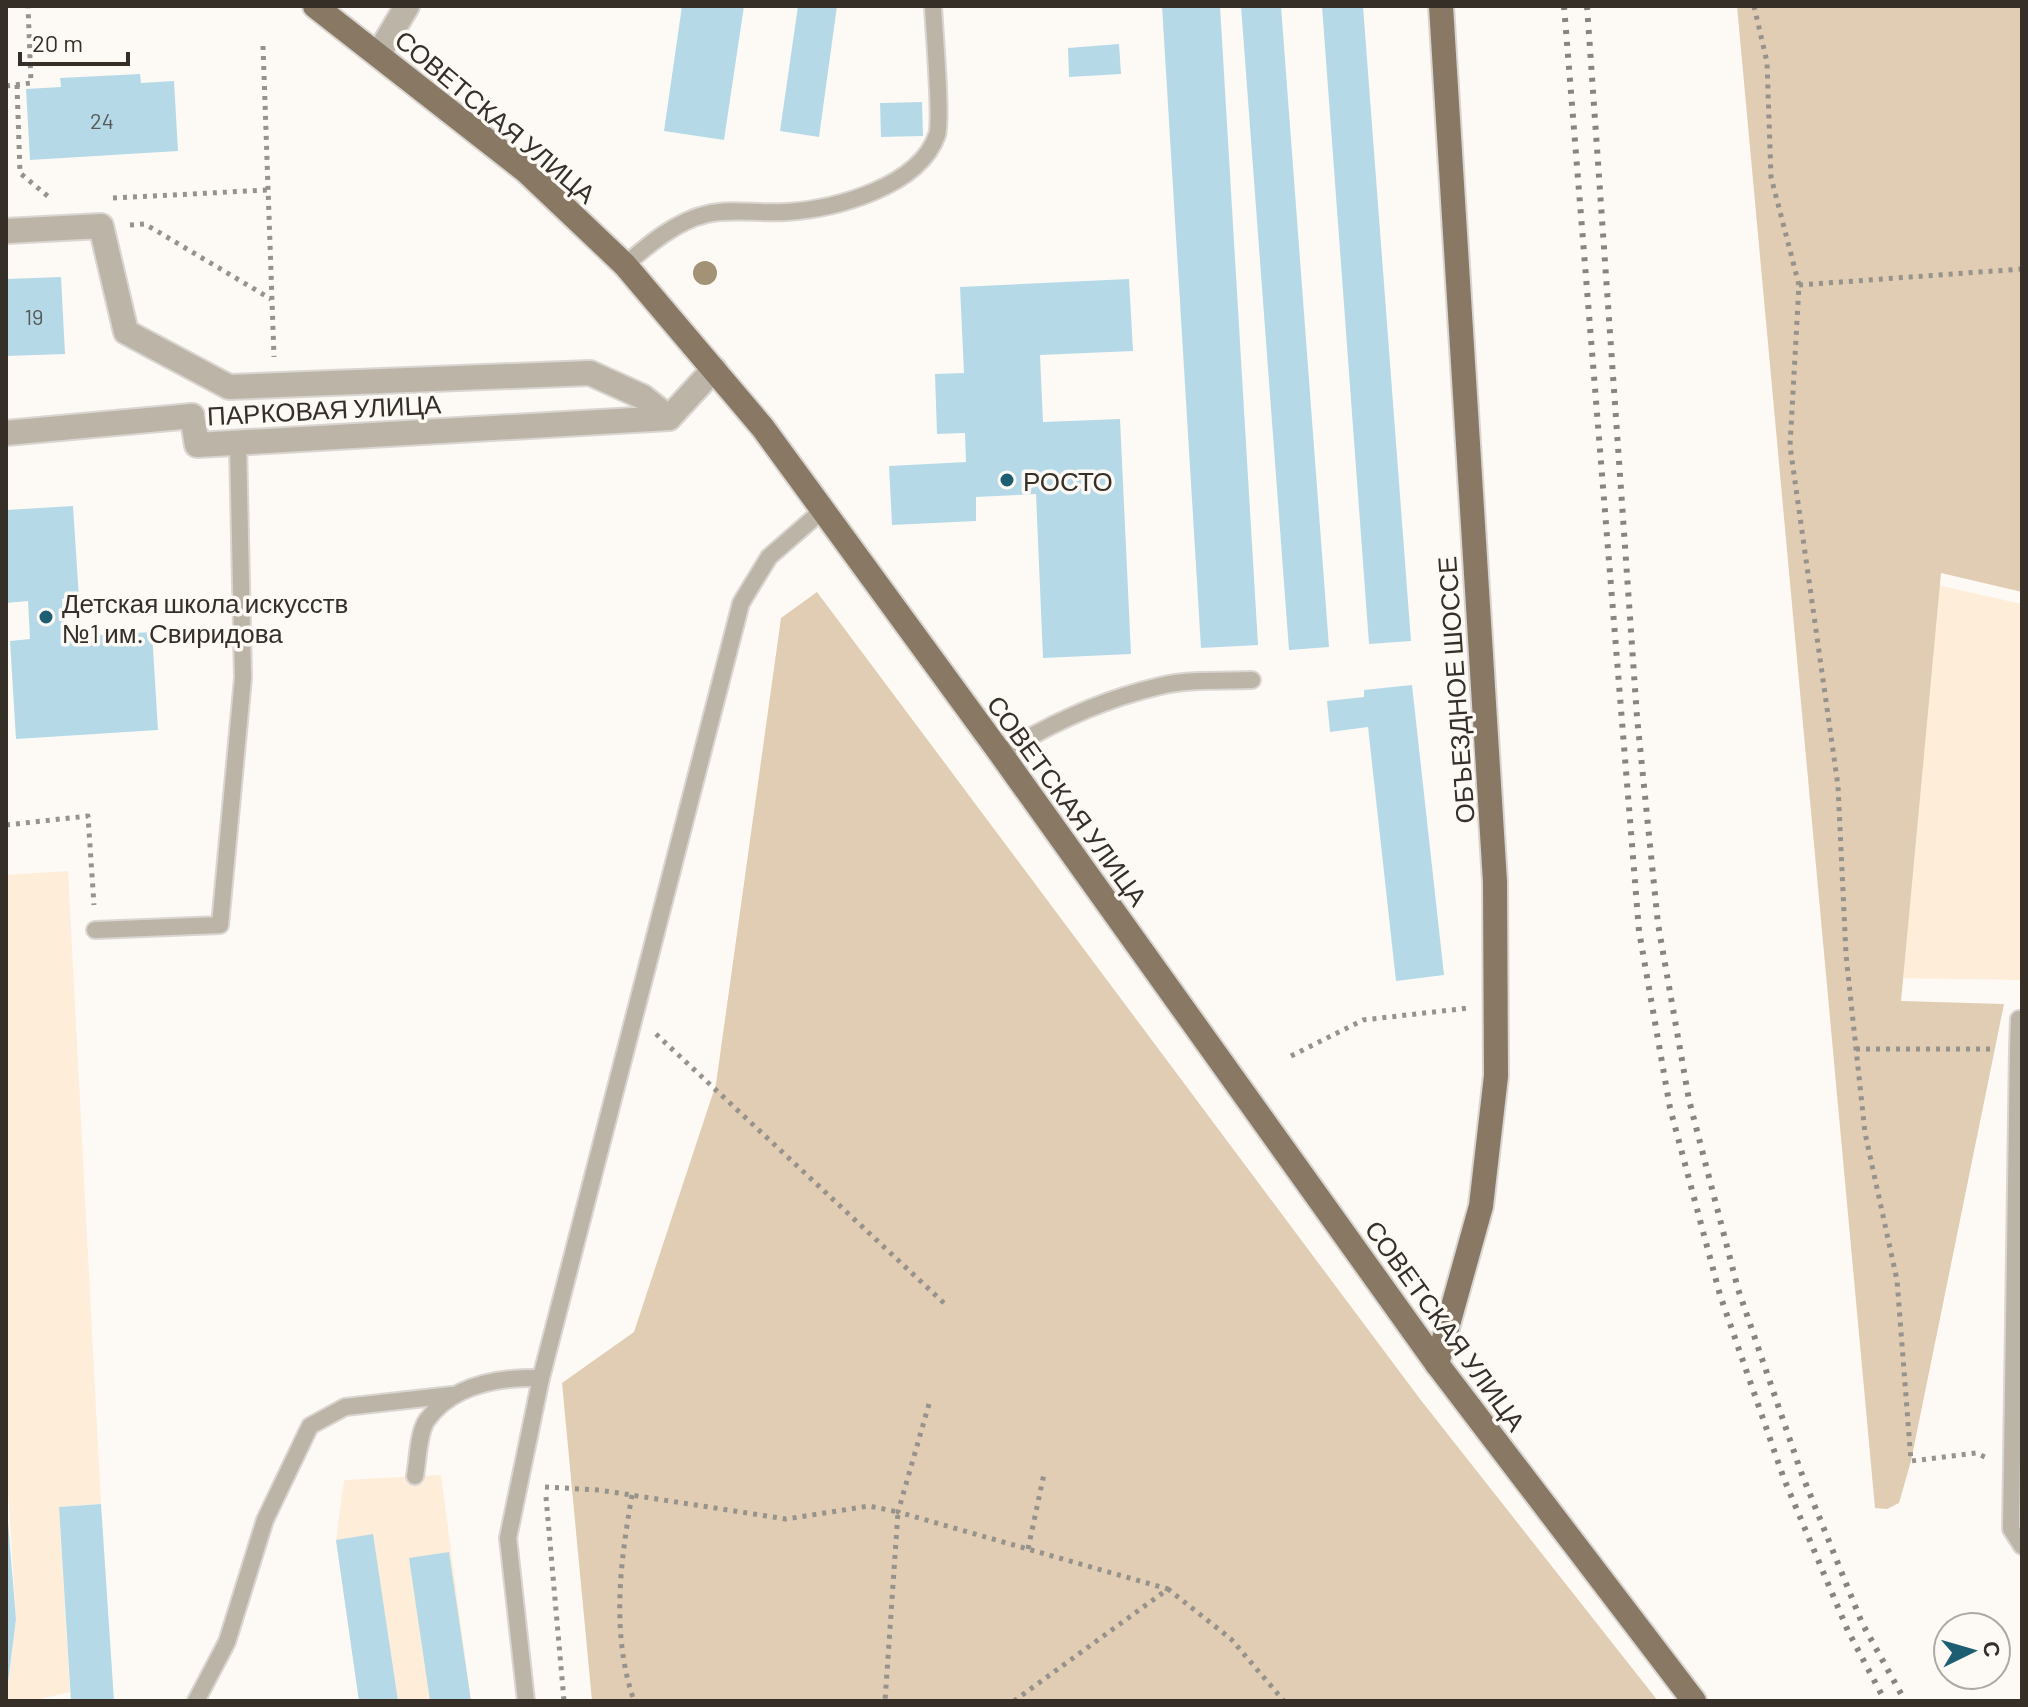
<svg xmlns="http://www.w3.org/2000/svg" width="2028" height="1707" font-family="Barlow,sans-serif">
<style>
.built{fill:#feeed9}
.green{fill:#e1cdb3}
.building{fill:#b6d9e8}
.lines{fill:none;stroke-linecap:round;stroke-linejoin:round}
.service-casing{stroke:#d9d5d1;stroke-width:20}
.pedestrian-casing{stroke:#d9d5d1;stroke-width:28}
.minor-casing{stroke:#d9d5d1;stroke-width:28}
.primary-casing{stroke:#d9d5d1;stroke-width:28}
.path{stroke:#96928c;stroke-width:5;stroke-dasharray:4 6;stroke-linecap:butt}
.service{stroke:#bdb4a8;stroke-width:16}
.pedestrian{stroke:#bdb4a8;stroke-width:24}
.minor{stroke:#bdb4a8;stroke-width:24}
.primary{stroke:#897964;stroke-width:24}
.rail{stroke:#89847f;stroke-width:6;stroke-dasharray:4 8;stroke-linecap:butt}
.tree{fill:#a39275}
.poi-dot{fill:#1e5e73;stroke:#fdfaf6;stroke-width:3}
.labels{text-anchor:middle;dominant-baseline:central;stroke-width:7;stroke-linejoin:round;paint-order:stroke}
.number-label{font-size:22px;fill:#555a58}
.street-label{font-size:26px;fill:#352f28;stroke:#fdfaf6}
.poi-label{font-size:26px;fill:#352f28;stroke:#fdfaf6;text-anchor:start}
</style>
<rect width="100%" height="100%" fill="#fdfaf6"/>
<g class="built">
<path d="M 1911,579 L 2022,604 L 2022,980 L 1891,978 Z"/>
<path d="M 68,871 L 101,1504 L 59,1507 L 70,1692 L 31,1701 L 6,1701 L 16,1619 L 6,1458 L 6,875 Z"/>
<path d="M 441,1475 L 471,1701 L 359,1701 L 336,1540 L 344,1480 Z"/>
</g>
<g class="green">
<path d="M 1737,6 L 2022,6 L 2022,592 L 1941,573 L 1901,1001 L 2004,1004 L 1911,1461 L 1899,1503 L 1887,1509 L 1875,1508 Z"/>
<path d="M 817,592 L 1420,1399 L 1658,1701 L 592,1701 L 562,1383 L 634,1332 L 716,1084 L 781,618 Z"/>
</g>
<g class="building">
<path d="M 682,6 L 744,6 L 724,140 L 664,131 Z"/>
<path d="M 798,6 L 837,6 L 819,137 L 780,131 Z"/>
<path d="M 1162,6 L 1220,6 L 1258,645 L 1201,648 Z"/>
<path d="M 1241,6 L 1281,6 L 1329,647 L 1289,650 Z"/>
<path d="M 1322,6 L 1363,6 L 1411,641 L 1369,644 Z"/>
<path d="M 1119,44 L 1121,74 L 1069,77 L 1068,48 Z"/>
<path d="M 140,74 L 141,83 L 174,81 L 178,151 L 30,160 L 26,89 L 61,87 L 60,78 Z"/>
<path d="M 922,102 L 923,136 L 881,137 L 880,103 Z"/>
<path d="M 61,277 L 65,354 L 6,356 L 6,279 Z"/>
<path d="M 1129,279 L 1133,351 L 1040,355 L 1043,422 L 1120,419 L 1131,654 L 1043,658 L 1036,494 L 976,497 L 976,521 L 892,525 L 889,466 L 966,462 L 965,433 L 937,434 L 935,374 L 964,373 L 960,287 Z"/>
<path d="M 73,506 L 79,598 L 62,599 L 65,637 L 152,632 L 158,730 L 16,739 L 10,641 L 30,639 L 28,601 L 6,603 L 6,510 Z"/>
<path d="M 1412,685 L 1444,975 L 1396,981 L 1368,727 L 1330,732 L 1327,701 L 1364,697 L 1364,690 Z"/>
<path d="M 6,1498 L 16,1619 L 8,1683 L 6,1682 Z"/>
<path d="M 101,1504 L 114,1701 L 71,1701 L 59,1507 Z"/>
<path d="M 373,1534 L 398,1701 L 359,1701 L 336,1540 Z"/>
<path d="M 449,1552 L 471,1701 L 430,1701 L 409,1558 Z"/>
</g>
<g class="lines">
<g class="service-casing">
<g id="service">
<path d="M 625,265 C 648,245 676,221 707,214 C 733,208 760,214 786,212 C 835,209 919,187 937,135 C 942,120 934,28 933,6"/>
<path d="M 1001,754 C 1049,724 1104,699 1160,686 C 1189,679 1222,681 1252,680"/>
<path d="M 95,930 L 220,925 L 243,678 L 238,443"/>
<path d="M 2022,1019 L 2019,1019 L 2018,1049 L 2011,1529 L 2022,1546"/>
<path d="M 415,1476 C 418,1460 418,1433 427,1420 C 453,1384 500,1377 541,1378"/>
<path d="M 196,1701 L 227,1642 L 265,1520 L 310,1426 L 345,1407 L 452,1395"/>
<path d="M 526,1701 L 508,1538 L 541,1378 L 741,603 L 769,557 L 824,509"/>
</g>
</g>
<g class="pedestrian-casing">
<path id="pedestrian" d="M 6,433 L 192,416"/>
</g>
<g class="minor-casing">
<g id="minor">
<path d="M 378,55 L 407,6"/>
<path d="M 6,231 L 101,226 L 126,332 L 229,387 L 590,373 L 643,397 L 669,418"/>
<path d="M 192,416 L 197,445 L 669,418 L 714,369"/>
</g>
</g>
<g class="primary-casing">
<g id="primary">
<path d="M 315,6 L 526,171 L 584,226 L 625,265 L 763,428 L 1001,754 L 1437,1364 L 1694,1701"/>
<path d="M 1437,1364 L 1481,1206 L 1496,1076 L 1495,882 L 1441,6"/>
</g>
</g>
<g class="path">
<path d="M 1754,6 L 1767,62 L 1771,177 L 1799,285 L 1790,446 L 1838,786 L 1846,955 L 1865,1133 L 1897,1280 L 1911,1461 L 1976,1453 L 1987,1458"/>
<path d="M 263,46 L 274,357"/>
<path d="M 17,85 L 20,173 L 50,198"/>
<path d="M 6,86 L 31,83 L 28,6"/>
<path d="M 113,198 L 268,190"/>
<path d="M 130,225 L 145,224 L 271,299"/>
<path d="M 1799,285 L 2022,269"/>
<path d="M 6,825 L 88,816 L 94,905"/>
<path d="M 656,1034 L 945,1304"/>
<path d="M 1856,1049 L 1993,1049"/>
<path d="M 1291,1056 L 1363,1020 L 1469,1008"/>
<path d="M 929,1404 L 898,1512 L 1168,1589"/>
<path d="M 545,1487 L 599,1490 L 786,1519 L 869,1506 L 898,1512 L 885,1701"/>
<path d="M 632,1495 C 620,1564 611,1633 634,1701"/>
<path d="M 546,1497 L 564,1701"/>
<path d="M 1028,1549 L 1044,1474"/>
<path d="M 1014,1701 L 1168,1589 L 1231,1639 L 1284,1701"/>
</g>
<use href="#service" class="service"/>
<use href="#pedestrian" class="pedestrian"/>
<use href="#minor" class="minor"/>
<use href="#primary" class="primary"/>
<g class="rail">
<path d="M 1564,6 L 1639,931 L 1670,1108 L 1720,1295 L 1784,1479 L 1848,1631 L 1885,1701"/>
<path d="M 1587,6 L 1637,717 L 1658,924 L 1689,1100 L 1738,1289 L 1801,1472 L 1862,1623 L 1905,1701"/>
</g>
</g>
<circle class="tree" cx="705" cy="273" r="12"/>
<g class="poi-dot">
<circle cx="1007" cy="480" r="8"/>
<circle cx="46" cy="617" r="8"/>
</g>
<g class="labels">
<g class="number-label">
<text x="102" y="120">24</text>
<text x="34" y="316">19</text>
</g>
<g class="street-label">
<text transform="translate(496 116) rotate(40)">СОВЕТСКАЯ УЛИЦА</text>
<text transform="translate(324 409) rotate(-3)">ПАРКОВАЯ УЛИЦА</text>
<text transform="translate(1455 690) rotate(-94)">ОБЪЕЗДНОЕ ШОССЕ</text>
<text transform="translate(1068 800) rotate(54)">СОВЕТСКАЯ УЛИЦА</text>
<text transform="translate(1446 1325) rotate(54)">СОВЕТСКАЯ УЛИЦА</text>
</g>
<g class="poi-label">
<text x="1023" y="480">РОСТО</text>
<text x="62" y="602">Детская школа искусств<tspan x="62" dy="30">№1 им. Свиридова</tspan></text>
</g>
</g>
<rect width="2028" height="1707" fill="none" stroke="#352f28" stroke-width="16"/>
<g transform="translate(1972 1651) rotate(85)"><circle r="38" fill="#fdfaf6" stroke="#ada9a4" stroke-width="2"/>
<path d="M0-6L14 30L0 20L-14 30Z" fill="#1e5e73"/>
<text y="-12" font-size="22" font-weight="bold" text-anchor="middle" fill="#352f28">С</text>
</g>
<path d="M20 52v12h108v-12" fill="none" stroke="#352f28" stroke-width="4"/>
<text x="32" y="52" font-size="24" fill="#352f28" stroke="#fdfaf6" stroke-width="6" paint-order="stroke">20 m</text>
</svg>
